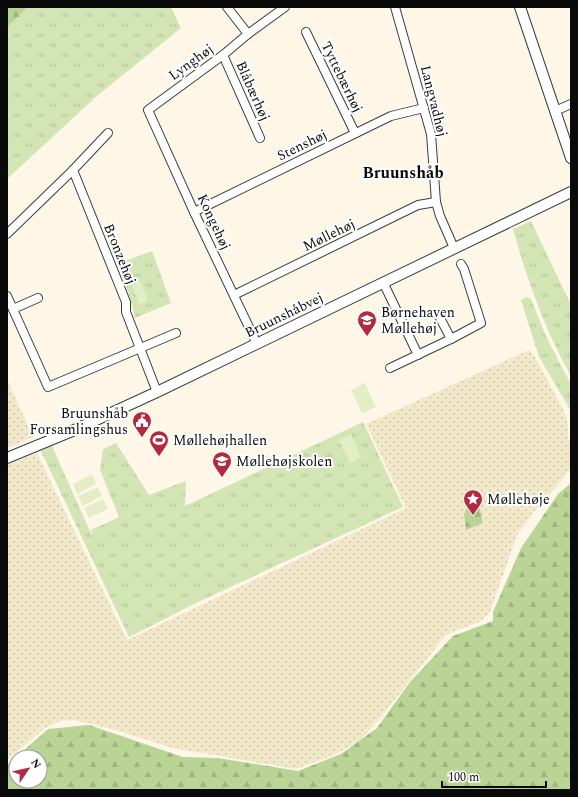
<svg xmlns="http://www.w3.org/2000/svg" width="578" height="797" font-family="Spectral,serif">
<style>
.farmland{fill:url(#farmland-dots)}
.grass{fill:url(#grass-tufts)}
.forest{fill:url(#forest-firs);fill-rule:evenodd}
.pitch{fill:#e4edc6}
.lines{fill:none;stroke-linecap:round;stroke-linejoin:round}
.minor-casing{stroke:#3d3d3d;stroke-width:10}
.tertiary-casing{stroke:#3d3d3d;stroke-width:12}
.minor{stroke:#fff;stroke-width:8}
.tertiary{stroke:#fff;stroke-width:10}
.labels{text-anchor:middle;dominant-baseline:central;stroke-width:4;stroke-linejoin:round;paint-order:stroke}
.street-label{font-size:14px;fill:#0a0a0a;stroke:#fff}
.poi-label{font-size:14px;fill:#0a0a0a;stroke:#fff;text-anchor:start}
.quarter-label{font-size:16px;font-weight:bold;fill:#0a0a0a;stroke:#fff}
</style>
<defs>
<pattern id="farmland-dots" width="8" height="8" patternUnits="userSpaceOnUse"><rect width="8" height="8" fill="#f1e9ca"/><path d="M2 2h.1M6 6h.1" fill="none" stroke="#cdc6ac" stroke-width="1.8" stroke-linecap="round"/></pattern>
<pattern id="grass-tufts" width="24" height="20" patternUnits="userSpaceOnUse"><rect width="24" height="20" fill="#d3e5b5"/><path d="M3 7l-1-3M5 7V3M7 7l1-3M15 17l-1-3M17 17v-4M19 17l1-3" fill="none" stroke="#b4c39a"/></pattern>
<pattern id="forest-firs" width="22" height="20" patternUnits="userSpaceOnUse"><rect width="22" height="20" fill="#b9d495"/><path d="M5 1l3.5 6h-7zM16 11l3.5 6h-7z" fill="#9eb57f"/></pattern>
</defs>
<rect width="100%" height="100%" fill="#fef7e8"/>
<g class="farmland">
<path d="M 529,350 L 534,355 L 565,413 L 568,425 L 568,438 L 571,444 L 571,468 L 558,485 L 536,509 L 517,535 L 490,612 L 481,621 L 446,635 L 378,721 L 359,741 L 332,756 L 295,769 L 172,748 L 119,731 L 74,720 L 60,721 L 45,728 L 7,760 L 7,465 L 37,453 L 127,640 L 406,508 L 366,424 Z"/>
<path d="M 7,379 L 33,437 L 7,448 Z"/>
</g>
<g class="grass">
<path d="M 28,7 L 171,7 L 181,28 L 97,96 L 7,179 L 7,28 Z"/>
<path d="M 531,221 L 571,305 L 571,376 C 545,330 527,280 513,229 Z"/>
<path d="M 152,251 L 171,303 L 135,318 L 130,297 L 117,264 Z"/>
<path d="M 526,297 L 531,299 L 545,334 L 571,385 L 571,411 L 539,357 L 521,300 Z"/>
<path d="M 363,422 L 403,507 L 196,603 L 129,637 L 40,449 L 52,446 L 93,538 L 91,530 L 119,517 L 100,470 L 103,449 L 116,443 L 149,495 L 186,481 L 185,506 Z"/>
</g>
<g class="forest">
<path d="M 7,7 L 28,7 L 7,28 Z"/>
<path d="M 571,483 L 571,790 L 7,790 L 7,765 L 48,729 L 89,725 L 183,757 L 218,758 L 298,771 L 341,754 L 377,728 L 410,682 L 453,636 L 493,621 L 493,612 L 521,548 L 558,494 ZM 16,757 L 40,757 L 40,781 L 16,781 Z"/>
<path d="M 479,505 L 483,523 L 466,530 L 464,514 L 467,508 Z"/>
</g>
<g class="pitch">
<path d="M 140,281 L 148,300 L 139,304 L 132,285 Z"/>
<path d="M 365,383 L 376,407 L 362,413 L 351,390 Z"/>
<path d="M 351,434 L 361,457 L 350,463 L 339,440 Z"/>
<path d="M 92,474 L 96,484 L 77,494 L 73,484 Z"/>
<path d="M 98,487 L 102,496 L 83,506 L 78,496 Z"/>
<path d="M 103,499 L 108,509 L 89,518 L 84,508 Z"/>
</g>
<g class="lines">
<g class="minor-casing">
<g id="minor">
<path d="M 227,7 L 248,34"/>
<path d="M 395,7 L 431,134 L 436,202 L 440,216 L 454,248"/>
<path d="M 306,32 L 355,133"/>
<path d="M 223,55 L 260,138"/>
<path d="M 555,111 L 571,104"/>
<path d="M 73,170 L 126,302 L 126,312 L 157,392"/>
<path d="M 194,212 L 391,116 L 424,108"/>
<path d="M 7,234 L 73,170 L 108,133"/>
<path d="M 383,282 L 418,355"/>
<path d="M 234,295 L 418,205 L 436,202"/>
<path d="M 7,296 L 48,387 L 176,333"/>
<path d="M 13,309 L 38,298"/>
<path d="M 438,314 L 451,339"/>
<path d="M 257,344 L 194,212 L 148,110 L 223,55 L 248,34 L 285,7"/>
<path d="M 390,368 L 451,339 L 481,323 L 464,269 L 461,264"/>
</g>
</g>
<g class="tertiary-casing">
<g id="tertiary">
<path d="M 520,7 L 571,158"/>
<path d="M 7,458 L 70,432 L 157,392 L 571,192"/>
</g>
</g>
<use href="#minor" class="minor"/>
<use href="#tertiary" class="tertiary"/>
</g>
<defs>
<g id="school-pin" transform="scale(1)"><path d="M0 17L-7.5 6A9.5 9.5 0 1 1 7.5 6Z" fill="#b02b41" stroke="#fff"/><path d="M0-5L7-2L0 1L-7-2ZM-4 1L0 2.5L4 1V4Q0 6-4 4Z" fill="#fff"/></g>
<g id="civic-pin" transform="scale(1)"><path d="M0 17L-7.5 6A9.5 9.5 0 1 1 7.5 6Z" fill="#b02b41" stroke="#fff"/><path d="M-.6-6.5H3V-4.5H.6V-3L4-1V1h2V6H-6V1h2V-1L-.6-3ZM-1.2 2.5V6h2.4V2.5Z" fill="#fff"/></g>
<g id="stadium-pin" transform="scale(1)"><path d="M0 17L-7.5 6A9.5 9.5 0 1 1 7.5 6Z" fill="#b02b41" stroke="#fff"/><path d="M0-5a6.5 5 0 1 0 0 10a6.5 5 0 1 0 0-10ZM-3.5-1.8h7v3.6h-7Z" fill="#fff"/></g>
<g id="sight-pin" transform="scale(1)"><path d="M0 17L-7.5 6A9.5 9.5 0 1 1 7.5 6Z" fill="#b02b41" stroke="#fff"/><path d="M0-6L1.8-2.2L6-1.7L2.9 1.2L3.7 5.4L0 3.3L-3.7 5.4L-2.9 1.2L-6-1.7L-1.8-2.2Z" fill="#fff"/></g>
</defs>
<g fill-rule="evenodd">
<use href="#school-pin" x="367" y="320"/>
<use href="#civic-pin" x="142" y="421"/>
<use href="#stadium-pin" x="159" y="440"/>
<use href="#school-pin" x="222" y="461"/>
<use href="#sight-pin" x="473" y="499"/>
</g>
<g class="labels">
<g class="street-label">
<text transform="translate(191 62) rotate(-36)">Lynghøj</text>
<text transform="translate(342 77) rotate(64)">Tyttebærhøj</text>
<text transform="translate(253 91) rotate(66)">Blåbærhøj</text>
<text transform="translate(434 101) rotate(76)">Langvadhøj</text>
<text transform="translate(302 145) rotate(-26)">Stenshøj</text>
<text transform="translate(214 222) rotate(65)">Kongehøj</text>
<text transform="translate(329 235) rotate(-26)">Møllehøj</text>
<text transform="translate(120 254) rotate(68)">Bronzehøj</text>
<text transform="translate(284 315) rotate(-26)">Bruunshåbvej</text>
</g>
<g class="poi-label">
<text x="381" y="312">Børnehaven<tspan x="381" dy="16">Møllehøj</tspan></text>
<text x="128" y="413" text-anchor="end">Bruunshåb<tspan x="128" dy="16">Forsamlingshus</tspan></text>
<text x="173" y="440">Møllehøjhallen</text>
<text x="236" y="461">Møllehøjskolen</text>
<text x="487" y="499">Møllehøje</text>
</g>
<g class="quarter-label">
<text x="403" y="173">Bruunshåb</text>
</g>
</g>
<rect width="578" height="797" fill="none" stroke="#0a0a0a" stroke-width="16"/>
<g transform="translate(28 769) rotate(56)"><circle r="19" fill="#ffffff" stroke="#9d9d9d"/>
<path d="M0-3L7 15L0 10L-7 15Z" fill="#b02b41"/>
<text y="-6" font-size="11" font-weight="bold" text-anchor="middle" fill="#0a0a0a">N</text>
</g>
<path d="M442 781v6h104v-6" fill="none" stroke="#0a0a0a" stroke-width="2"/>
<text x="448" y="781" font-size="12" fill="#0a0a0a" stroke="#ffffff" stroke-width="3" paint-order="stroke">100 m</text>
</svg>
